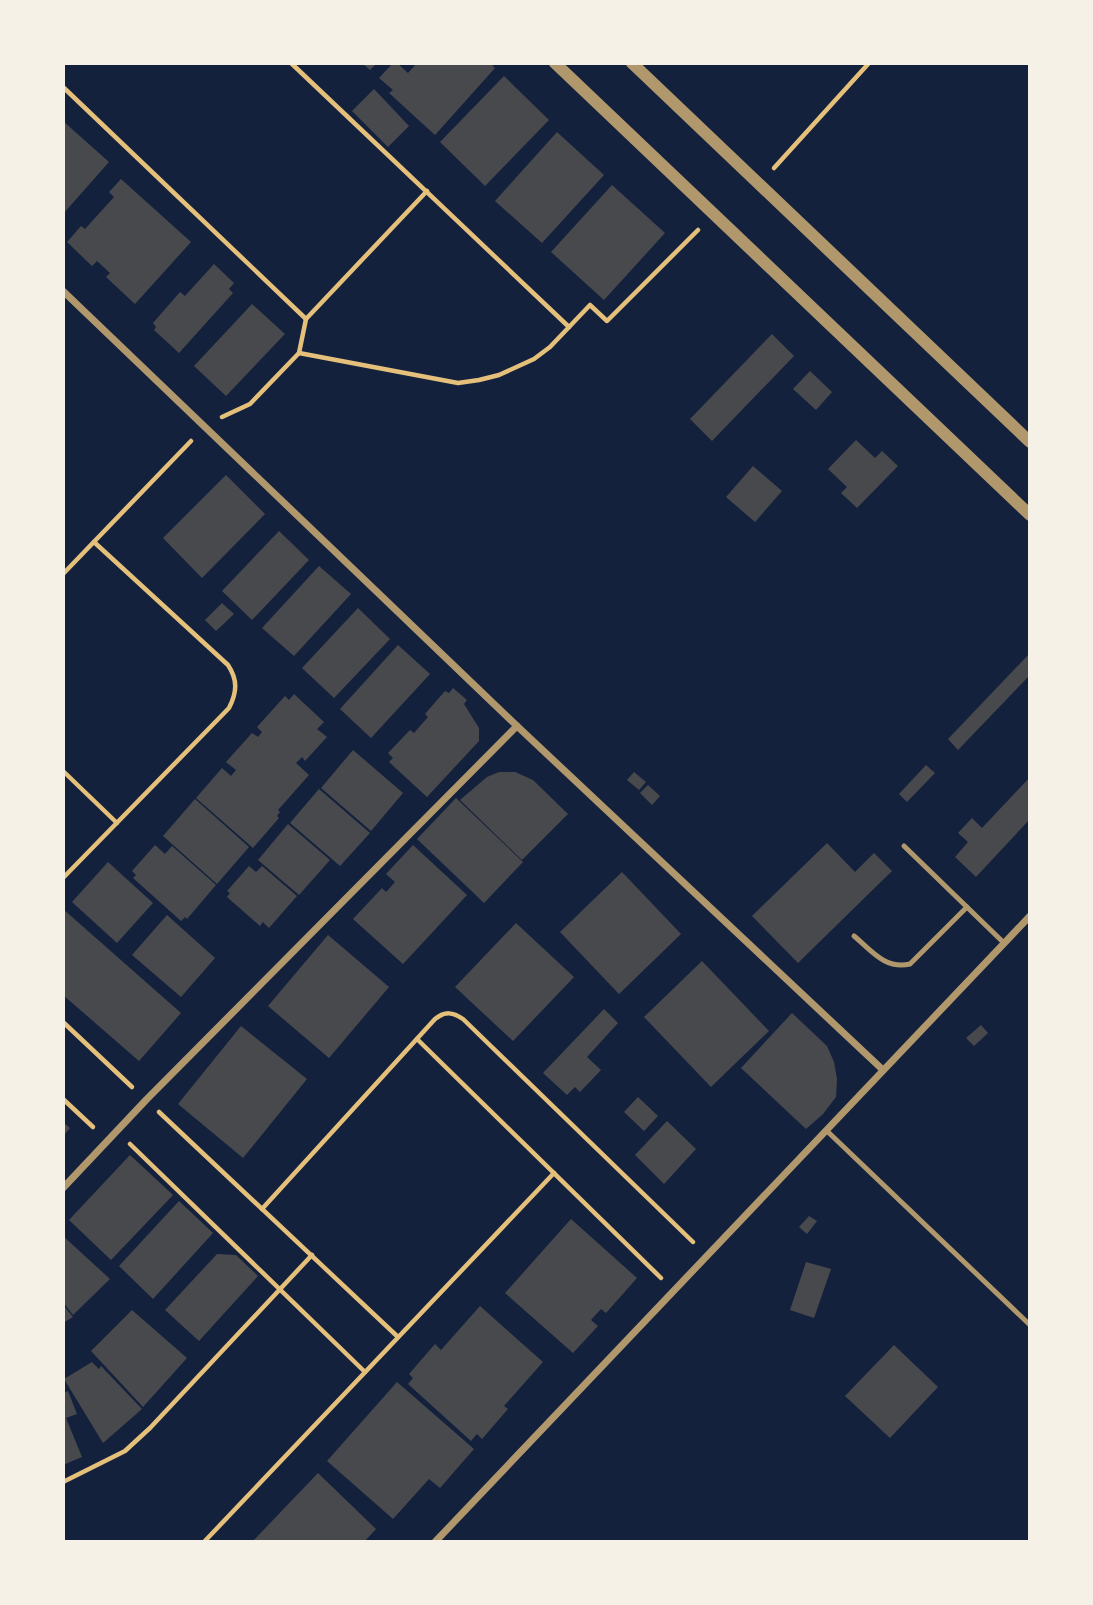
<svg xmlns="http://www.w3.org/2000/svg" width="1093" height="1605" font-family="'DM Sans',sans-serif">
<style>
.building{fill:#48494c}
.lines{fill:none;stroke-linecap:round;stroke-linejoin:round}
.path{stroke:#e5c07b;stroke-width:4.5}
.service{stroke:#b1986c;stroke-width:5}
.minor{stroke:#b1986c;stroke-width:7}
.tertiary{stroke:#b1986c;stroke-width:12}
</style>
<rect width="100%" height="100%" fill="#14213d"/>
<g class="building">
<path d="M 362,63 L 377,63 L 370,70 Z"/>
<path d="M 393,63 L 397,63 L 408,73 L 417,63 L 490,63 L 495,68 L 435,135 L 389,93 L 393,90 L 379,78 Z"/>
<path d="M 504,76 L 549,120 L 485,186 L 440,142 Z"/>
<path d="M 374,89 L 409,126 L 388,147 L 352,111 Z"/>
<path d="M 63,121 L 109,162 L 63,214 Z"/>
<path d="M 557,132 L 604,175 L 542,243 L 495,201 Z"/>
<path d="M 121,179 L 191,242 L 135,304 L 106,277 L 110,273 L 97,261 L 92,266 L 67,242 L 81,226 L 85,229 L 114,197 L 109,192 Z"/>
<path d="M 612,185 L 665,233 L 604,300 L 551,252 Z"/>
<path d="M 214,264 L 234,283 L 229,289 L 233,293 L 179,353 L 154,330 L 156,327 L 153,323 L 180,292 L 185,296 Z"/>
<path d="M 252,304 L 285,334 L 226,396 L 194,366 Z"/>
<path d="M 772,334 L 794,356 L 712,441 L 690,419 Z"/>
<path d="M 810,371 L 832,392 L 816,410 L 793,389 Z"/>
<path d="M 856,440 L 875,458 L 882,451 L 898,466 L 857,508 L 841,493 L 847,487 L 828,469 Z"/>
<path d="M 753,466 L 782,491 L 755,522 L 726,497 Z"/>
<path d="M 226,475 L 265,514 L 202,578 L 163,538 Z"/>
<path d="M 279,531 L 309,560 L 252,620 L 222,591 Z"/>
<path d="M 319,566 L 351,594 L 294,656 L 262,628 Z"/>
<path d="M 222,603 L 234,614 L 216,631 L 205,620 Z"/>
<path d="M 358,608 L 390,639 L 334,698 L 302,668 Z"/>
<path d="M 398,645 L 430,674 L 371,738 L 340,709 Z"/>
<path d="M 1030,653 L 1030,675 L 958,750 L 948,739 Z"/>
<path d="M 453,688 L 467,700 L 464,704 L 479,728 L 479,741 L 427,797 L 389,762 L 393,758 L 388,753 L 410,730 L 414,733 L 428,717 L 425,714 L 445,691 L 449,693 Z"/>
<path d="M 294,694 L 324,722 L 317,729 L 327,737 L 305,761 L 302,757 L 296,763 L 309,775 L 278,810 L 280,812 L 277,816 L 279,818 L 253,848 L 196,798 L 222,768 L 231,776 L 236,770 L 226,762 L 252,733 L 258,737 L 262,732 L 257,727 L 285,696 L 289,700 Z"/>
<path d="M 353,750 L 403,793 L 371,831 L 321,788 Z"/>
<path d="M 926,765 L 935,773 L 907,802 L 899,794 Z"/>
<path d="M 499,772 L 515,772 L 533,780 L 568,814 L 522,860 L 460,800 L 487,777 Z"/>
<path d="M 634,772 L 646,782 L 639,790 L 627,780 Z"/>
<path d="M 1030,777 L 1030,819 L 976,877 L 955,857 L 968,842 L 958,833 L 972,818 L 982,828 Z"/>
<path d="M 648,785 L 660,796 L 652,805 L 640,793 Z"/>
<path d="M 319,789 L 370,833 L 340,866 L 290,823 Z"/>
<path d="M 456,798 L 523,862 L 484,903 L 417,839 Z"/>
<path d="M 195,799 L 249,847 L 217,884 L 163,836 Z"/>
<path d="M 288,824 L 330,860 L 299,895 L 258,860 Z"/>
<path d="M 827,843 L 855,872 L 874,853 L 892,871 L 798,963 L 752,916 Z"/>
<path d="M 155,845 L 165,854 L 172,846 L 216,885 L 187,919 L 185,917 L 181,921 L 133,878 L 136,875 L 132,871 Z"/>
<path d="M 413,845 L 467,895 L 403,964 L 353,919 L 382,888 L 386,892 L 395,882 L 386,874 Z"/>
<path d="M 108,862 L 153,903 L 117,943 L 72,902 Z"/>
<path d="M 249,866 L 256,872 L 262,866 L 297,896 L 269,928 L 263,922 L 260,926 L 227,897 L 230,893 L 227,891 Z"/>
<path d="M 622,872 L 681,934 L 619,994 L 560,932 Z"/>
<path d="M 63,909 L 181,1013 L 139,1061 L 63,995 Z"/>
<path d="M 167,915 L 215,958 L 181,997 L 132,955 Z"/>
<path d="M 516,923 L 574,977 L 513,1041 L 455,987 Z"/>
<path d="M 328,935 L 389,987 L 329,1058 L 268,1006 Z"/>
<path d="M 702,961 L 769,1031 L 711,1087 L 644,1017 Z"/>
<path d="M 604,1009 L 618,1023 L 587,1057 L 601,1070 L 580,1092 L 575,1087 L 567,1095 L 543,1073 Z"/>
<path d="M 792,1013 L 827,1046 L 834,1062 L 837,1079 L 836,1097 L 823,1114 L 806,1129 L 741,1068 Z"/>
<path d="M 981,1025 L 988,1033 L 974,1046 L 966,1038 Z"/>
<path d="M 241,1026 L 307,1079 L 243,1158 L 178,1104 Z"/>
<path d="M 638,1097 L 658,1116 L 644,1131 L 624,1112 Z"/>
<path d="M 667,1121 L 696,1149 L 664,1184 L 635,1155 Z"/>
<path d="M 63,1122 L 70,1128 L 63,1136 Z"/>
<path d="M 130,1155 L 173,1195 L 111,1260 L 69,1220 Z"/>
<path d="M 179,1201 L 213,1233 L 153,1299 L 119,1266 Z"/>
<path d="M 809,1216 L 817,1221 L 807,1234 L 799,1227 Z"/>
<path d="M 571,1219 L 637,1278 L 606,1313 L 601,1309 L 591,1320 L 598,1326 L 573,1353 L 505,1293 Z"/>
<path d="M 63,1236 L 110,1279 L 73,1315 L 63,1302 Z"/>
<path d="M 217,1254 L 236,1255 L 258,1276 L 199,1341 L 165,1310 Z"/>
<path d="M 806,1262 L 831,1269 L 814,1318 L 790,1310 Z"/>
<path d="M 63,1305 L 73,1317 L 63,1323 Z"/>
<path d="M 480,1306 L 543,1362 L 504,1406 L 508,1409 L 482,1439 L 477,1434 L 471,1441 L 408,1384 L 413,1378 L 409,1374 L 435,1344 L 441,1350 Z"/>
<path d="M 132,1310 L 187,1358 L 143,1407 L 91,1351 Z"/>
<path d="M 894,1345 L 938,1387 L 890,1438 L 845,1396 Z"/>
<path d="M 92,1362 L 99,1369 L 101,1366 L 142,1409 L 103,1443 L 64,1379 Z"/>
<path d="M 397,1382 L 474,1449 L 440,1488 L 429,1479 L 393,1519 L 327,1461 Z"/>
<path d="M 68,1391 L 77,1414 L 66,1418 L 82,1457 L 63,1465 L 63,1393 Z"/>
<path d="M 318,1473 L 376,1529 L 364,1542 L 252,1542 Z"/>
</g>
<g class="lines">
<g class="path">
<path d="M 291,63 L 569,327"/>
<path d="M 63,87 L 306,319"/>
<path d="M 774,168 L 869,63"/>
<path d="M 299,353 L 458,383 L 479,380 L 499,375 L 534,359 L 550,347 L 590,305 L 607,321 L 698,230"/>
<path d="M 222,417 L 250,404 L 299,353 L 306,319 L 427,191"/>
<path d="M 63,574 L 191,441"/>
<path d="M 63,771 L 117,823"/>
<path d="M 63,878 L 229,708 C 237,692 238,680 228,665 L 94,542"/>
<path d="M 63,1022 L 132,1087"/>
<path d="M 417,1039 L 661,1278"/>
<path d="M 63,1099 L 93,1127"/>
<path d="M 159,1112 L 398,1337"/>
<path d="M 130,1144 L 365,1372"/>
<path d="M 262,1209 L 435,1019 C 445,1011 453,1012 463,1019 L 693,1242"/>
<path d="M 63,1482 L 125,1451 L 150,1428 L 312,1255"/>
<path d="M 204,1542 L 554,1173"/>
</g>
<g class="service">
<path d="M 904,846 L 1004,943"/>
<path d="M 854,936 C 871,950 885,970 910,964 L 967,907"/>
<path d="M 827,1131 L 1030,1325"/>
</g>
<g class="minor">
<path d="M 63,291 L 517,726 L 883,1070"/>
<path d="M 63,1188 L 146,1100 L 517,726"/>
<path d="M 435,1542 L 1030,916"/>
</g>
<g class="tertiary">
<path d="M 555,63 L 1030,515"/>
<path d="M 632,63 L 1030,442"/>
</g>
</g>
<rect width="1093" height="1605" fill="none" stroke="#f6f1e7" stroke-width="130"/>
</svg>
